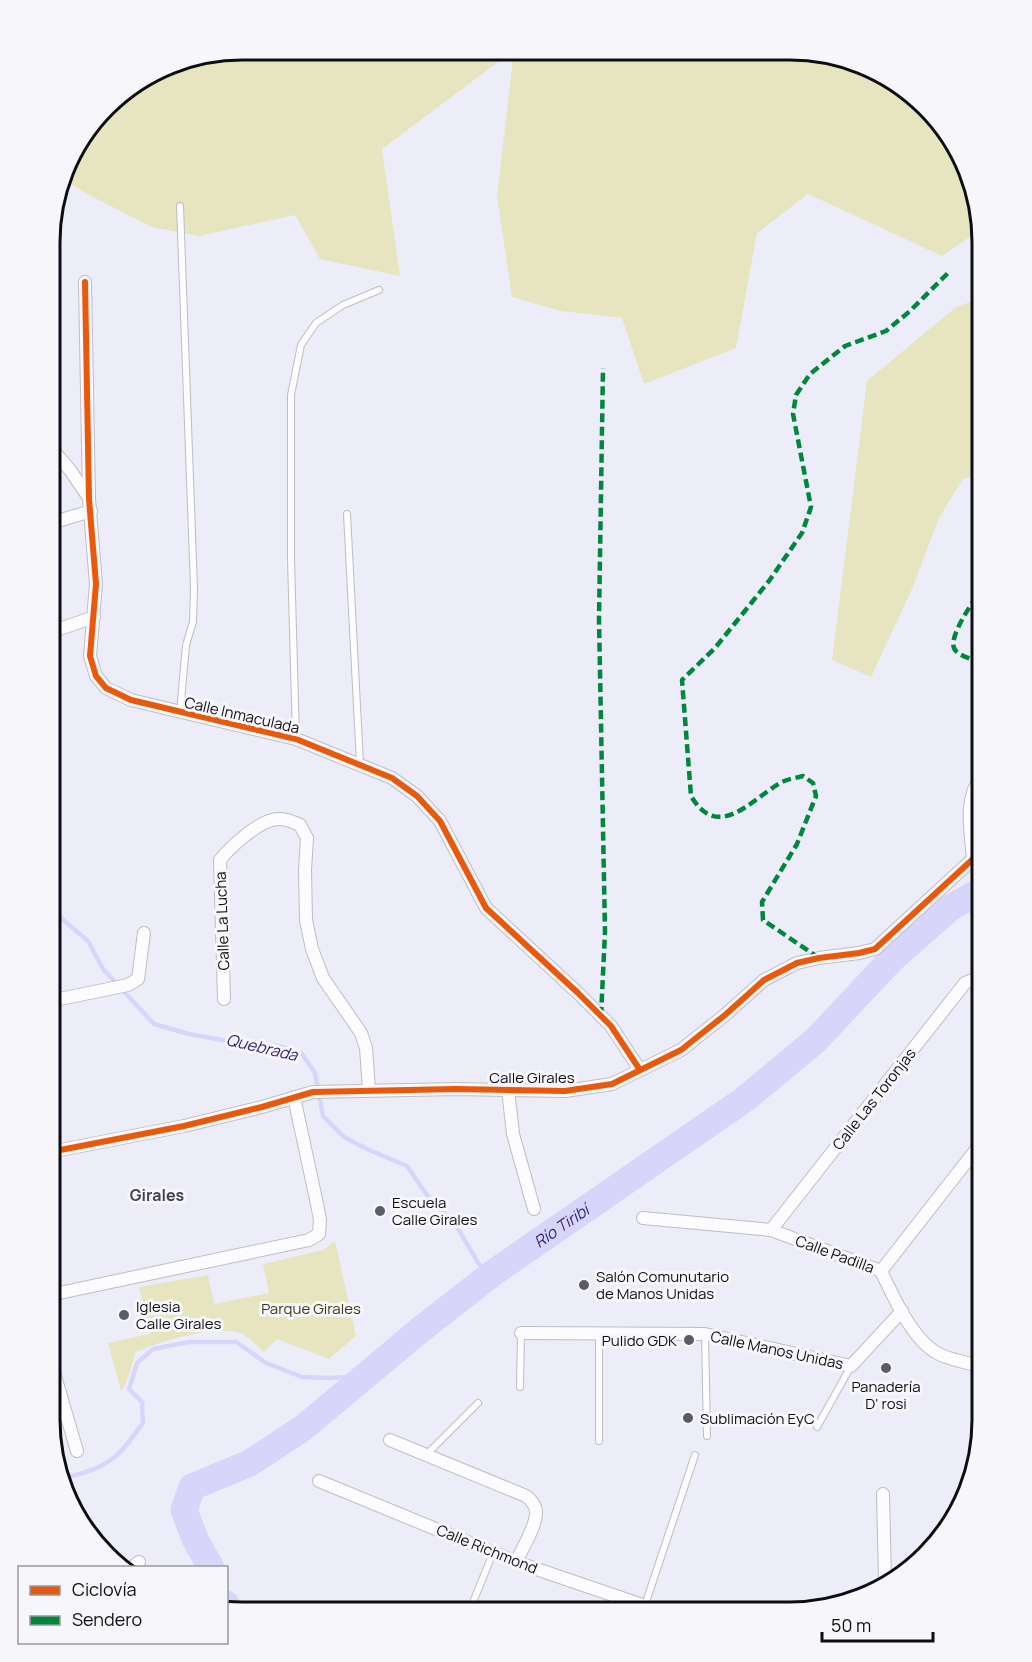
<svg xmlns="http://www.w3.org/2000/svg" width="1032" height="1662" font-family="Manrope,sans-serif">
<style>
.green{fill:#e6e5c0}
.lines{fill:none;stroke-linecap:round;stroke-linejoin:round}
.stream{stroke:#d8d5fb;stroke-width:4.5}
.river{stroke:#d8d5fb;stroke-width:27}
.lane-casing{stroke:#bdbdc6;stroke-width:8}
.street-casing{stroke:#bdbdc6;stroke-width:14}
.lane{stroke:#fcfcfe;stroke-width:6}
.street{stroke:#fcfcfe;stroke-width:12}
.quiet{stroke:#00873e;stroke-width:4.5;stroke-dasharray:9 4.5;stroke-linecap:butt}
.cycleway-casing{stroke:#f6f6fb;stroke-width:10}
.cycleway{stroke:#e8590c;stroke-width:6}
.poi-dot{fill:#5b5b64;stroke:#f6f6fb;stroke-width:2}
.labels{text-anchor:middle;dominant-baseline:central;stroke-width:6;stroke-linejoin:round;paint-order:stroke}
.street-label{font-size:15px;fill:#0d0d14;stroke:#f6f6fb}
.poi-label{font-size:15px;fill:#0d0d14;stroke:#f6f6fb;text-anchor:start}
.park-label{font-size:15px;fill:#3d3c16;stroke:#f6f6fb}
.water-label{font-size:16px;font-style:italic;fill:#351c74;stroke:#f6f6fb}
.neighbourhood-label{font-size:16px;font-weight:bold;fill:#413f52;stroke:#f6f6fb}
.rim{fill:none;stroke:#0d0d14;stroke-width:3}
</style>
<rect width="100%" height="100%" fill="#ededf9"/>
<g class="green">
<path d="M 242,50 L 514,50 L 382,149 L 400,276 L 320,259 L 295,215 L 199,236 L 152,227 L 87,194 L 63,179 L 70,157 L 115,98 L 169,64 Z"/>
<path d="M 514,50 L 815,51 L 907,90 L 968,169 L 980,230 L 942,256 L 808,194 L 757,233 L 736,348 L 644,384 L 622,318 L 561,311 L 512,297 L 497,196 Z"/>
<path d="M 982,298 L 982,472 L 962,480 L 939,518 L 912,589 L 871,677 L 832,660 L 867,381 L 956,307 Z"/>
<path d="M 335,1241 L 356,1336 L 329,1359 L 277,1339 L 264,1352 C 257,1346 246,1334 238,1332 C 208,1327 163,1340 136,1352 C 131,1364 129,1382 121,1391 L 108,1343 L 150,1334 L 139,1287 L 208,1275 L 214,1304 L 269,1293 L 263,1264 L 323,1250 Z"/>
</g>
<g class="lines">
<g class="stream">
<path d="M 50,903 L 62,919 L 88,941 L 103,969 L 154,1024 L 189,1034 L 244,1044 L 279,1046 L 302,1054 L 315,1073 L 323,1116 L 344,1137 L 369,1150 L 407,1166 L 427,1195 L 457,1227 L 487,1278"/>
<path d="M 61,1476 C 80,1477 107,1466 120,1452 C 129,1443 136,1432 143,1423 L 142,1402 L 129,1389 L 137,1363 L 153,1349 L 189,1342 L 236,1342 L 266,1363 L 302,1377 L 328,1378 L 366,1376"/>
</g>
<g class="river">
<path id="s1" d="M 211,1568 L 195,1539 L 184,1510 L 192,1487 L 250,1463 L 303,1428 L 420,1330 L 493,1273 L 745,1099 L 816,1040 L 890,961 L 950,908 L 982,890"/>
<path d="M 226,1604 L 230,1611"/>
</g>
<g class="lane-casing">
<g id="lane">
<path d="M 347,514 L 360,764"/>
<path d="M 180,712 L 186,645 L 193,622 L 194,588 L 180,206"/>
<path d="M 296,739 L 291,559 L 291,395 L 301,345 L 316,323 L 343,305 L 379,290"/>
<path d="M 705,1334 L 707,1436"/>
<path d="M 599,1335 L 599,1441"/>
<path d="M 520,1387 L 521,1334"/>
<path d="M 817,1427 L 851,1366"/>
<path d="M 427,1454 L 478,1403"/>
<path d="M 645,1605 L 695,1455"/>
<path d="M 469,1612 L 493,1553"/>
</g>
</g>
<g class="street-casing">
<g id="street">
<path d="M 85,282 L 89,499 L 96,584 L 90,656 L 96,676 L 106,688 L 131,700 L 296,739 L 392,778 L 417,796 L 440,821 L 486,908 L 578,993 L 611,1026 L 640,1070"/>
<path d="M 51,448 L 70,470 L 89,498"/>
<path d="M 51,523 L 91,511"/>
<path d="M 51,632 L 94,617"/>
<path d="M 973,859 C 971,832 963,798 982,776"/>
<path d="M 224,999 L 220,860 C 230,847 256,824 272,820 C 282,817 291,821 300,825 L 307,838 L 305,870 L 306,920 L 312,949 L 323,978 L 361,1033 L 366,1048 L 369,1089"/>
<path d="M 50,1001 L 128,985 L 138,979 L 144,933"/>
<path d="M 508,1089 L 513,1134 L 534,1209"/>
<path d="M 50,1152 L 184,1126 L 262,1107 L 313,1092 L 456,1089 L 565,1091 L 612,1084 L 681,1050 L 725,1015 L 764,980 L 797,963 L 819,958 L 859,953 L 875,949 L 973,859 L 982,856"/>
<path d="M 643,1218 L 771,1230 L 881,1271 C 893,1296 912,1339 937,1353 C 950,1360 967,1363 982,1366"/>
<path d="M 771,1230 L 965,983 L 982,976"/>
<path d="M 881,1271 L 982,1142"/>
<path d="M 50,1295 L 309,1240 L 319,1234 L 320,1220 L 317,1204 L 294,1097"/>
<path d="M 521,1333 L 705,1334 L 851,1366 L 902,1311"/>
<path d="M 50,1359 L 77,1451"/>
<path d="M 390,1440 L 526,1496 C 531,1500 536,1505 536,1512 C 537,1525 522,1549 516,1562"/>
<path d="M 319,1481 L 516,1562 L 645,1606 L 657,1612"/>
<path d="M 883,1494 L 885,1581"/>
<path d="M 131,1568 L 139,1562"/>
</g>
</g>
<use href="#lane" class="lane"/>
<use href="#street" class="street"/>
<g class="quiet">
<path d="M 982,663 C 975,660 962,657 956,651 C 944,640 976,599 982,587"/>
<path d="M 819,958 L 763,920 L 762,902 L 797,844 L 816,796 L 813,783 L 803,776 C 796,778 787,779 780,783 C 751,800 718,842 691,796 L 682,680 L 715,648 L 769,581 L 802,533 L 811,507 L 793,414 L 796,395 L 810,374 L 845,346 L 886,331 L 910,311 L 950,271"/>
<path d="M 601,1016 L 605,932 L 599,619 L 603,368"/>
</g>
<g class="cycleway-casing">
<g id="cycleway">
<path d="M 85,282 L 89,499 L 96,584 L 90,656 L 96,676 L 106,688 L 131,700 L 296,739 L 392,778 L 417,796 L 440,821 L 486,908 L 578,993 L 611,1026 L 640,1070"/>
<path d="M 50,1152 L 184,1126 L 262,1107 L 313,1092 L 456,1089 L 565,1091 L 612,1084 L 681,1050 L 725,1015 L 764,980 L 797,963 L 819,958 L 859,953 L 875,949 L 973,859 L 982,856"/>
</g>
</g>
<use href="#cycleway" class="cycleway"/>
</g>
<g class="poi-dot">
<circle cx="380" cy="1211" r="6"/>
<circle cx="584" cy="1285" r="6"/>
<circle cx="124" cy="1315" r="6"/>
<circle cx="689" cy="1340" r="6"/>
<circle cx="886" cy="1368" r="6"/>
<circle cx="688" cy="1418" r="6"/>
</g>
<g class="labels">
<g class="street-label">
<text transform="translate(242 715) rotate(13)">Calle Inmaculada</text>
<text transform="translate(222 921) rotate(-92)">Calle La Lucha</text>
<text x="532" y="1077">Calle Girales</text>
<text transform="translate(874 1099) rotate(-52)">Calle Las Toronjas</text>
<text transform="translate(835 1254) rotate(20)">Calle Padilla</text>
<text transform="translate(777 1350) rotate(12)">Calle Manos Unidas</text>
<text transform="translate(487 1549) rotate(22)">Calle Richmond</text>
</g>
<g class="poi-label">
<text x="392" y="1202">Escuela<tspan x="392" dy="17">Calle Girales</tspan></text>
<text x="596" y="1276">Salón Comunutario<tspan x="596" dy="17">de Manos Unidas</tspan></text>
<text x="136" y="1306">Iglesia<tspan x="136" dy="17">Calle Girales</tspan></text>
<text x="677" y="1340" text-anchor="end">Pulido GDK</text>
<text x="886" y="1386" text-anchor="middle">Panadería<tspan x="886" dy="17">D' rosi</tspan></text>
<text x="700" y="1418">Sublimación EyC</text>
</g>
<g class="park-label">
<text x="311" y="1308">Parque Girales</text>
</g>
<g class="water-label">
<text transform="translate(262 1047) rotate(13)">Quebrada</text>
<text stroke="none"><textPath href="#s1" startOffset="543">Río Tiribí</textPath></text>
</g>
<g class="neighbourhood-label">
<text x="157" y="1195">Girales</text>
</g>
</g>
<path d="M0 0H1032V1662H0ZM242 60H790A182 182 0 0 1 972 242V1420A182 182 0 0 1 790 1602H242A182 182 0 0 1 60 1420V242A182 182 0 0 1 242 60Z" fill="#f6f6fb" fill-rule="evenodd"/>
<path class="rim" d="M242 60H790A182 182 0 0 1 972 242V1420A182 182 0 0 1 790 1602H242A182 182 0 0 1 60 1420V242A182 182 0 0 1 242 60Z"/>
<rect x="18" y="1566" width="210" height="78" fill="#f6f6fb" stroke="#99999f" stroke-width="1.5"/>
<rect x="30" y="1586" width="30" height="9" fill="#e8590c" stroke="#99999f" stroke-width="1.5"/>
<text x="72" y="1596" font-size="18" fill="#0d0d14">Ciclovía</text>
<rect x="30" y="1616" width="30" height="9" fill="#00873e" stroke="#99999f" stroke-width="1.5"/>
<text x="72" y="1626" font-size="18" fill="#0d0d14">Sendero</text>
<path d="M822 1632v9h111v-9" fill="none" stroke="#0d0d14" stroke-width="3"/>
<text x="831" y="1632" font-size="18" fill="#0d0d14" stroke="#f6f6fb" stroke-width="4.5" paint-order="stroke">50 m</text>
</svg>
